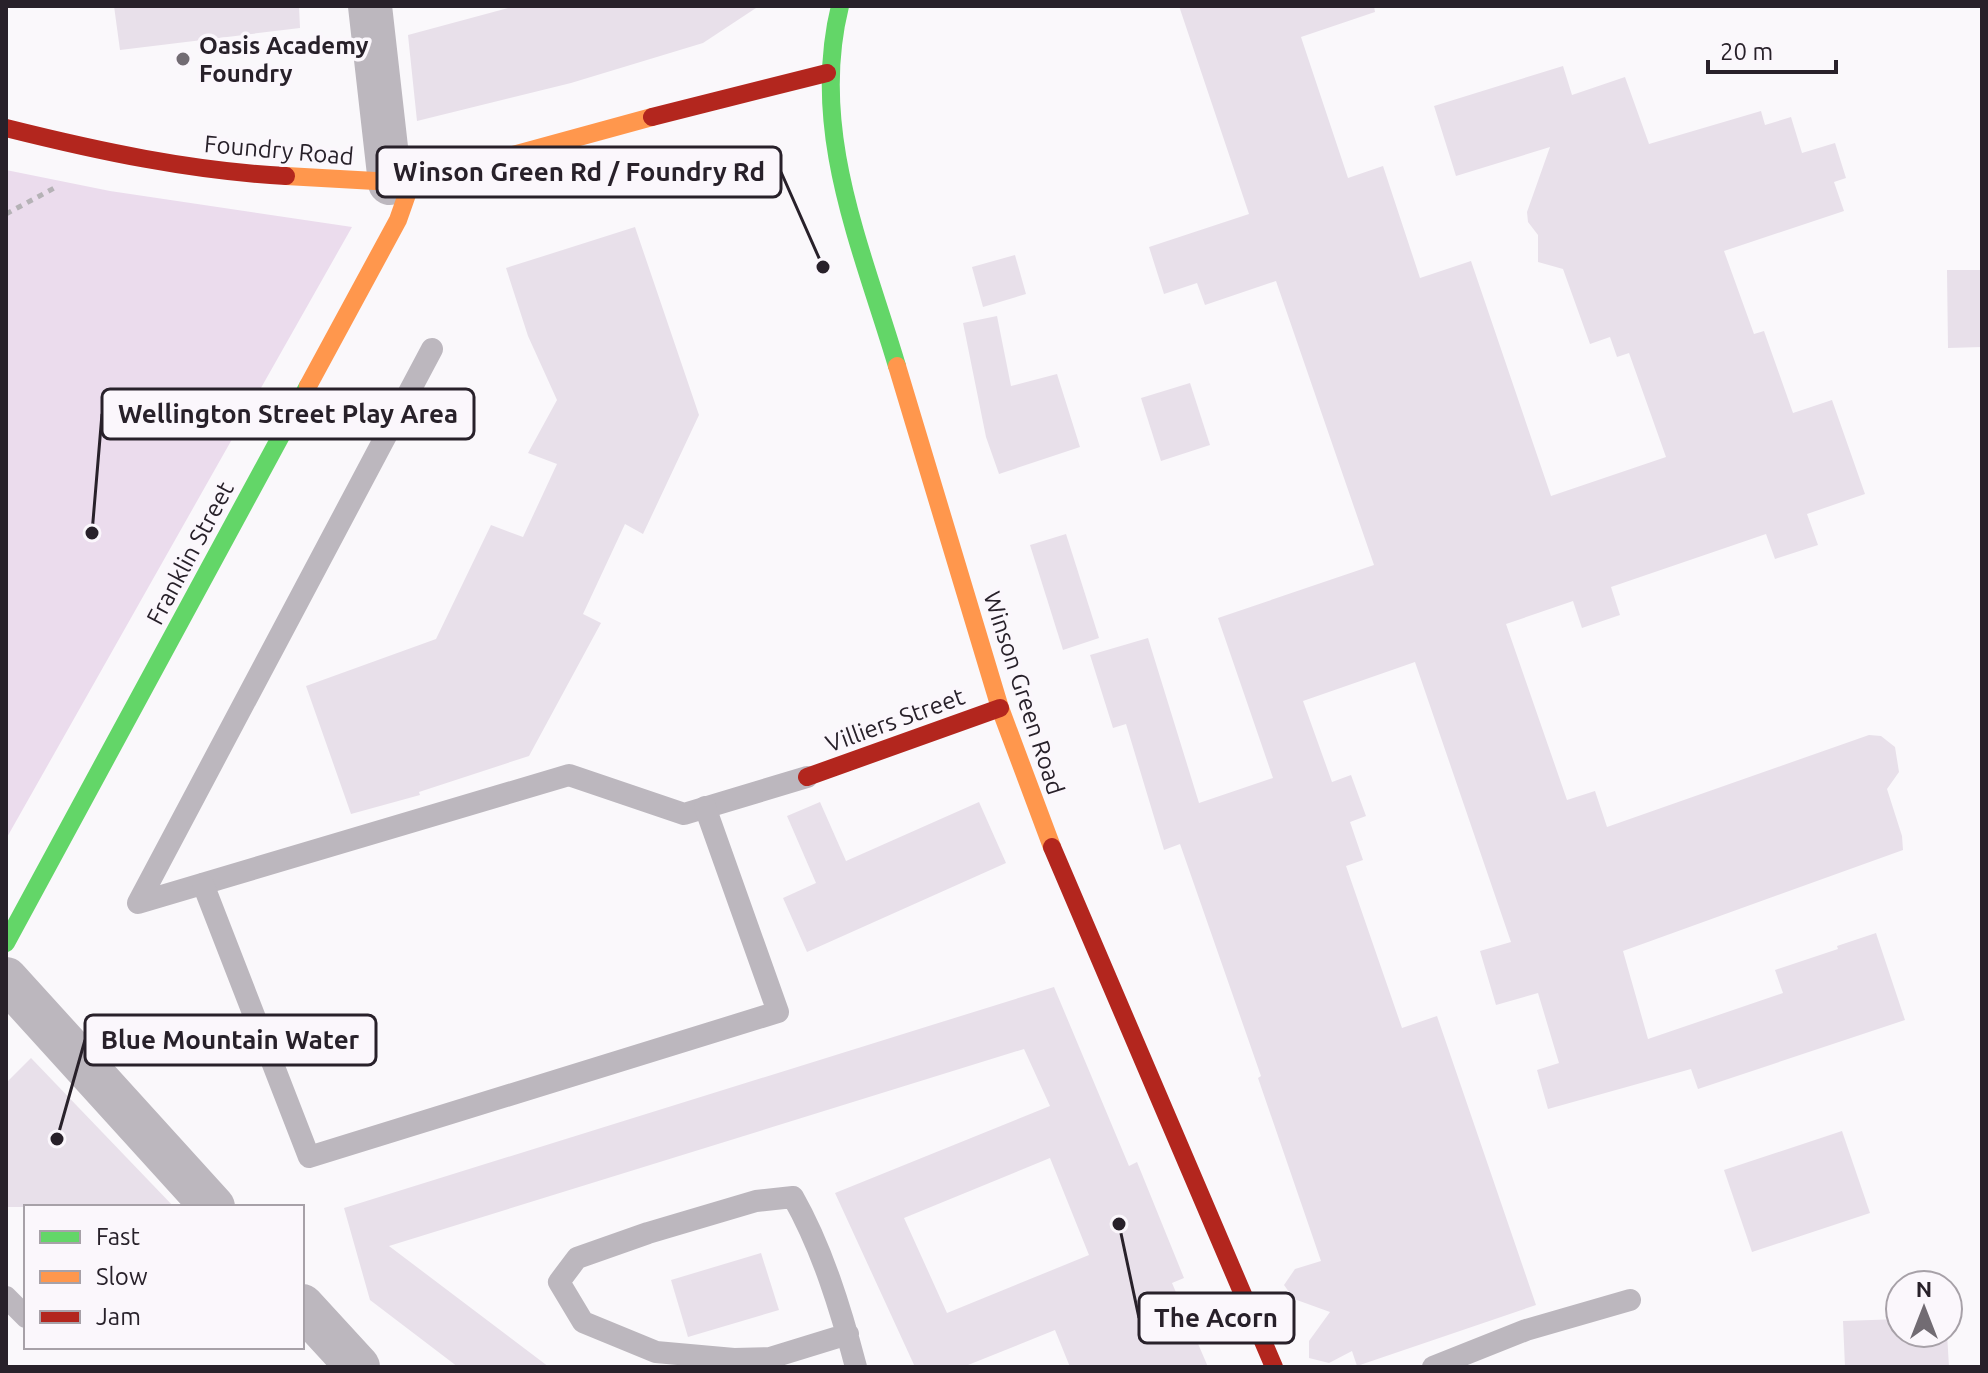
<svg xmlns="http://www.w3.org/2000/svg" width="1988" height="1373" font-family="Ubuntu,sans-serif">
<style>
.green{fill:#ebdced}
.building{fill:#e8e0ea;fill-rule:evenodd}
.lines{fill:none;stroke-linecap:round;stroke-linejoin:round}
.path{stroke:#b5b2b6;stroke-width:5;stroke-dasharray:6 6;stroke-linecap:butt}
.lane{stroke:#bcb7be;stroke-width:22}
.street{stroke:#bcb7be;stroke-width:44}
.fast{stroke:#63d668;stroke-width:18}
.slow{stroke:#ff974d;stroke-width:18}
.jam{stroke:#b3261e;stroke-width:18}
.poi-dot{fill:#726c73;stroke:#fbf7fc;stroke-width:3}
.labels{text-anchor:middle;dominant-baseline:central;stroke-width:7;stroke-linejoin:round;paint-order:stroke}
.poi-label{font-size:24px;font-weight:bold;fill:#28212a;stroke:#fbf7fc;text-anchor:start}
.street-label{font-size:24px;fill:#28212a;stroke:#fbf7fc}
.leader{fill:none;stroke:#28212a;stroke-width:3}
.callout-dot{fill:#28212a;stroke:#fbf7fc;stroke-width:3}
.callout{fill:#fbf7fc;stroke:#28212a;stroke-width:3}
.callout-label{font-size:26px;text-anchor:middle;font-weight:bold;fill:#28212a}
</style>
<rect width="100%" height="100%" fill="#faf8fb"/>
<path class="green" d="M 6,170 L 110,191 L 352,227 L 6,839 Z"/>
<g class="building">
<path d="M 114,6 L 299,6 L 300,28 L 120,50 Z"/>
<path d="M 516,6 L 759,6 L 703,43 L 571,83 L 417,121 L 408,35 Z"/>
<path d="M 1179,6 L 1374,6 L 1375,12 L 1301,37 L 1348,178 L 1383,166 L 1420,278 L 1471,261 L 1551,496 L 1666,457 L 1629,353 L 1617,357 L 1610,337 L 1590,344 L 1563,269 L 1538,262 L 1538,235 L 1528,222 L 1527,212 L 1550,147 L 1456,176 L 1434,106 L 1563,66 L 1572,95 L 1625,77 L 1649,144 L 1761,111 L 1765,125 L 1791,117 L 1802,153 L 1835,143 L 1846,178 L 1834,182 L 1844,211 L 1724,251 L 1754,334 L 1764,331 L 1793,413 L 1832,400 L 1865,494 L 1807,514 L 1818,545 L 1775,559 L 1766,534 L 1611,587 L 1620,615 L 1582,628 L 1573,601 L 1506,624 L 1567,800 L 1595,791 L 1607,827 L 1869,735 L 1881,736 L 1895,747 L 1899,772 L 1887,789 L 1902,836 L 1903,850 L 1623,951 L 1648,1039 L 1783,993 L 1775,970 L 1838,949 L 1837,946 L 1876,933 L 1905,1020 L 1698,1089 L 1691,1069 L 1548,1109 L 1537,1070 L 1559,1063 L 1538,993 L 1496,1005 L 1480,951 L 1511,942 L 1415,662 L 1303,701 L 1332,782 L 1351,775 L 1366,816 L 1350,822 L 1363,860 L 1346,866 L 1402,1028 L 1437,1016 L 1536,1305 L 1357,1366 L 1352,1351 L 1329,1363 L 1309,1358 L 1309,1341 L 1330,1312 L 1294,1299 L 1284,1285 L 1295,1269 L 1321,1261 L 1258,1078 L 1261,1076 L 1180,844 L 1164,850 L 1126,724 L 1113,728 L 1090,655 L 1148,638 L 1199,803 L 1273,778 L 1218,618 L 1374,565 L 1276,281 L 1205,305 L 1197,283 L 1164,294 L 1149,247 L 1249,214 Z"/>
<path d="M 635,227 L 699,415 L 643,534 L 625,524 L 583,614 L 601,623 L 529,756 L 419,792 L 420,795 L 351,814 L 306,686 L 436,639 L 491,525 L 523,537 L 557,464 L 528,453 L 557,400 L 528,336 L 506,268 Z"/>
<path d="M 1015,255 L 1026,294 L 983,307 L 972,267 Z"/>
<path d="M 1947,270 L 1982,270 L 1982,347 L 1948,348 Z"/>
<path d="M 997,316 L 1011,386 L 1057,374 L 1080,447 L 999,474 L 986,437 L 963,323 Z"/>
<path d="M 1190,383 L 1210,445 L 1161,461 L 1141,398 Z"/>
<path d="M 1066,534 L 1099,638 L 1063,650 L 1030,545 Z"/>
<path d="M 820,802 L 846,861 L 979,802 L 1006,863 L 807,952 L 783,898 L 816,883 L 787,816 Z"/>
<path d="M 1054,987 L 1129,1166 L 1137,1162 L 1184,1278 L 1172,1283 L 1208,1367 L 1070,1367 L 1055,1330 L 963,1367 L 915,1367 L 835,1193 L 1050,1106 L 1024,1049 L 389,1246 L 549,1367 L 458,1367 L 370,1300 L 344,1208 ZM 1050,1158 L 1089,1255 L 947,1313 L 904,1218 Z"/>
<path d="M 31,1058 L 174,1207 L 6,1207 L 6,1083 Z"/>
<path d="M 1842,1131 L 1870,1213 L 1752,1252 L 1724,1170 Z"/>
<path d="M 761,1253 L 779,1310 L 688,1337 L 671,1280 Z"/>
<path d="M 1900,1319 L 1900,1333 L 1947,1333 L 1949,1367 L 1845,1367 L 1843,1321 Z"/>
</g>
<g class="lines">
<path class="path" d="M 6,214 L 58,186"/>
<g class="lane">
<path d="M 432,349 L 138,903 L 569,775 L 684,814 L 807,777"/>
<path d="M 203,884 L 309,1157 L 778,1012 L 705,807"/>
<path d="M 6,1297 L 26,1317"/>
<path d="M 848,1334 L 770,1358 L 734,1359 L 656,1352 L 583,1322 L 559,1282 L 577,1258 L 648,1233 L 756,1201 L 793,1197 C 822,1248 841,1310 856,1367"/>
<path d="M 1433,1367 L 1526,1330 L 1630,1300"/>
</g>
<g class="street">
<path d="M 370,6 L 390,183"/>
<path d="M 6,979 L 213,1207"/>
<path d="M 302,1306 L 358,1367"/>
</g>
<g class="fast">
<path d="M 840,6 C 809,131 862,248 897,366"/>
<path d="M 6,943 L 308,386"/>
</g>
<g class="slow">
<path d="M 286,176 L 411,183 L 652,117"/>
<path d="M 897,366 L 1000,708 L 1052,847"/>
<path d="M 308,386 L 398,220 L 411,183"/>
</g>
<g class="jam">
<path d="M 652,117 L 827,73"/>
<path d="M 6,128 C 98,151 191,171 286,176"/>
<path d="M 807,777 L 1000,708"/>
<path d="M 1052,847 L 1274,1367"/>
</g>
</g>
<circle class="poi-dot" cx="183" cy="59" r="8"/>
<g class="labels">
<g class="poi-label">
<text x="199" y="45">Oasis Academy<tspan x="199" dy="28">Foundry</tspan></text>
</g>
<g class="street-label">
<text transform="translate(279 150) rotate(5)">Foundry Road</text>
<text transform="translate(190 553) rotate(-62)">Franklin Street</text>
<text transform="translate(1024 693) rotate(72)">Winson Green Road</text>
<text transform="translate(895 720) rotate(-20)">Villiers Street</text>
</g>
</g>
<path class="leader" d="M823 267L781 172M92 533L102 414M57 1139L85 1040M1119 1224L1139 1318"/>
<g class="callout-dot">
<circle cx="823" cy="267" r="8"/>
<circle cx="92" cy="533" r="8"/>
<circle cx="57" cy="1139" r="8"/>
<circle cx="1119" cy="1224" r="8"/>
</g>
<g class="callout">
<rect x="377" y="147" width="404" height="50" rx="8"/>
<rect x="102" y="389" width="372" height="50" rx="8"/>
<rect x="85" y="1015" width="291" height="50" rx="8"/>
<rect x="1139" y="1293" width="155" height="50" rx="8"/>
</g>
<g class="callout-label">
<text x="579" y="181">Winson Green Rd / Foundry Rd</text>
<text x="288" y="423">Wellington Street Play Area</text>
<text x="230" y="1049">Blue Mountain Water</text>
<text x="1216" y="1327">The Acorn</text>
</g>
<rect width="1988" height="1373" fill="none" stroke="#28212a" stroke-width="16"/>
<rect x="24" y="1205" width="280" height="144" fill="#fbf7fc" stroke="#a7a1a8" stroke-width="2"/>
<rect x="40" y="1231" width="40" height="12" fill="#63d668" stroke="#a7a1a8" stroke-width="2"/>
<text x="96" y="1245" font-size="24" fill="#28212a">Fast</text>
<rect x="40" y="1271" width="40" height="12" fill="#ff974d" stroke="#a7a1a8" stroke-width="2"/>
<text x="96" y="1285" font-size="24" fill="#28212a">Slow</text>
<rect x="40" y="1311" width="40" height="12" fill="#b3261e" stroke="#a7a1a8" stroke-width="2"/>
<text x="96" y="1325" font-size="24" fill="#28212a">Jam</text>
<g transform="translate(1924 1309)"><circle r="38" fill="#fbf7fc" stroke="#a7a1a8" stroke-width="2"/>
<path d="M0-6L14 30L0 20L-14 30Z" fill="#726c73"/>
<text y="-12" font-size="22" font-weight="bold" text-anchor="middle" fill="#28212a">N</text>
</g>
<path d="M1708 60v12h128v-12" fill="none" stroke="#28212a" stroke-width="4"/>
<text x="1720" y="60" font-size="24" fill="#28212a" stroke="#fbf7fc" stroke-width="6" paint-order="stroke">20 m</text>
</svg>
